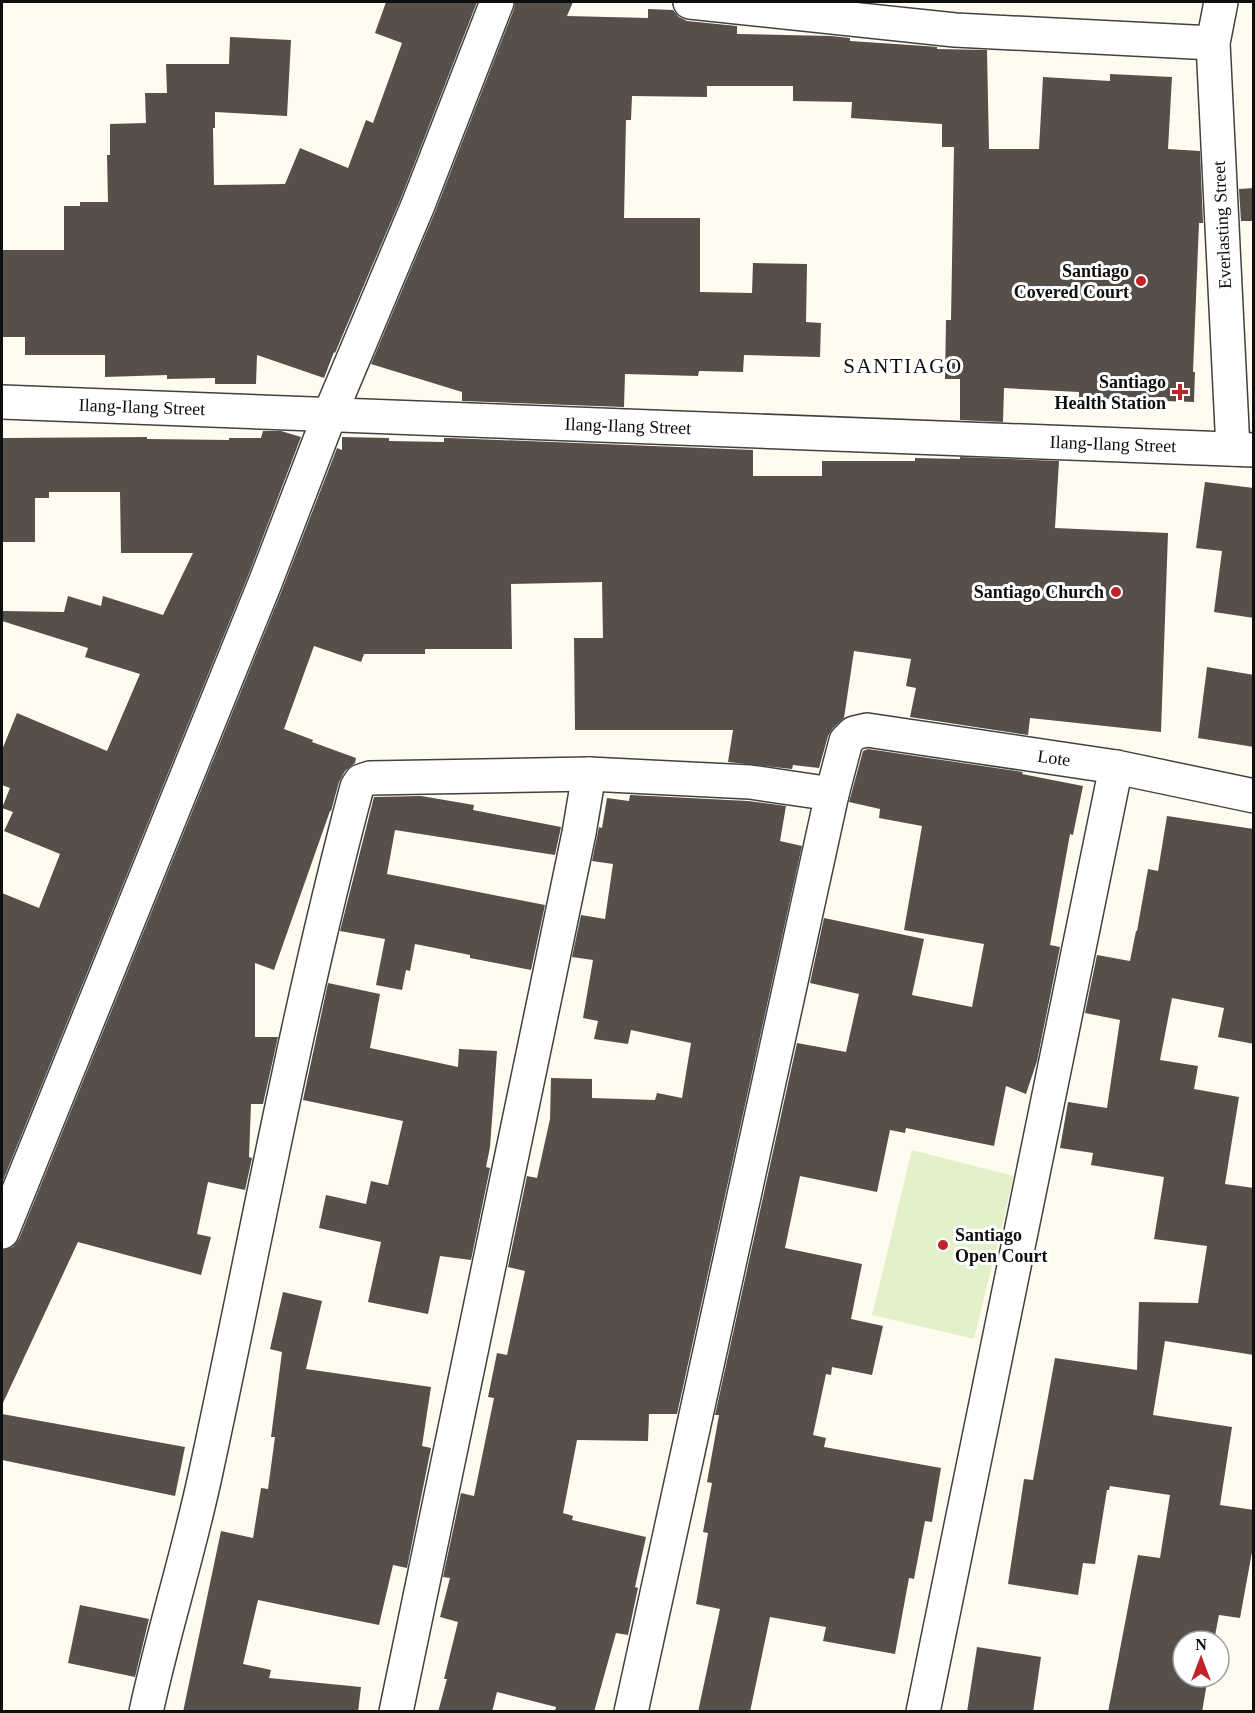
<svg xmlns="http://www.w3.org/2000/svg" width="1255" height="1713" font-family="Georgia,serif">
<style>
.pitch{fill:#e3f1ca}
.building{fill:#574f4a}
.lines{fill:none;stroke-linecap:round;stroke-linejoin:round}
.minor-casing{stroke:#414141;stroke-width:36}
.minor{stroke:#fff;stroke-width:33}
.poi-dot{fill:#bf242b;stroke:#fff;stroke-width:2}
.labels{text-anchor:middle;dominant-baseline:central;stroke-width:6;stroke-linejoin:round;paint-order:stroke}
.street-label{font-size:18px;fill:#0e0e0e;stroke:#fff}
.poi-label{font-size:18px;font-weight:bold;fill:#0e0e0e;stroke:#fff;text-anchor:end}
.quarter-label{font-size:21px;letter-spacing:1.5px;fill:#0e0e0e;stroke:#fff}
</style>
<rect width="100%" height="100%" fill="#fffcef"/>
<path class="pitch" d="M 912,1150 L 1014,1176 L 974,1339 L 872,1315 Z"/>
<g class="building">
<path d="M 386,2 L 477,2 L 401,198 L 335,353 L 334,352 L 324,378 L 257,355 L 256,384 L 215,384 L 215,378 L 167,379 L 167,375 L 105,377 L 105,355 L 25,355 L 25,337 L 2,337 L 2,250 L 64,250 L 64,206 L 80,206 L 80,202 L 108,202 L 107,155 L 110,155 L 110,124 L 146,123 L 145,93 L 167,93 L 166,64 L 229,64 L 230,37 L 291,40 L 287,116 L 215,112 L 215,128 L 213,128 L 214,185 L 285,184 L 300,148 L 348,168 L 366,120 L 373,123 L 402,43 L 375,33 Z"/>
<path d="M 515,2 L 573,2 L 567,16 L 648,18 L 648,9 L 673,10 L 679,17 L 687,21 L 737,26 L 737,34 L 831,36 L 850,38 L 850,41 L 925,46 L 937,47 L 937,49 L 987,50 L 989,149 L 1039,149 L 1043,77 L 1110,81 L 1110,74 L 1172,77 L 1168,149 L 1200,151 L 1203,223 L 1199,223 L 1193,372 L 1195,372 L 1194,402 L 1079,398 L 1079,392 L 1004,388 L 1003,422 L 960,420 L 960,379 L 945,379 L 946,320 L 951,320 L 954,147 L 942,147 L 942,124 L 851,118 L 852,102 L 793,101 L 793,86 L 707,86 L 707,97 L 632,96 L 631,120 L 626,120 L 624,218 L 700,218 L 700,292 L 752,293 L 753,263 L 807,264 L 806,322 L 821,323 L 820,357 L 744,355 L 743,372 L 699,371 L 698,376 L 625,374 L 624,407 L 462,401 L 462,392 L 371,364 L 435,212 L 514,9 Z"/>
<path d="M 1254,188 L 1254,221 L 1241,221 L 1239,189 Z"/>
<path d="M 263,431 L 281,431 L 301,437 L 248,576 L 2,1183 L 2,893 L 39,908 L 60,854 L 4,831 L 13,812 L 2,808 L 10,788 L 2,785 L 2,750 L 17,713 L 107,751 L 140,674 L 85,657 L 88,648 L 2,621 L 2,611 L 64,612 L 68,596 L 101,606 L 103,596 L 163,615 L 193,553 L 121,553 L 120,492 L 49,492 L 49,498 L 35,498 L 35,542 L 2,542 L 2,438 L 147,437 L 147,439 L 229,440 L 229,438 L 261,438 Z"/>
<path d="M 342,437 L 389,438 L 389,441 L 444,442 L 444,438 L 449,438 L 753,450 L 753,476 L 822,476 L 822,461 L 915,461 L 915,458 L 960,459 L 960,457 L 1059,461 L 1055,528 L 1168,533 L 1161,732 L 1030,718 L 1028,735 L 910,717 L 916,688 L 906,686 L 911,659 L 854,651 L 844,718 L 833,728 L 828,736 L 819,768 L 793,765 L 792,769 L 728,762 L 733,730 L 575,730 L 574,638 L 603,638 L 602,582 L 511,584 L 512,649 L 425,649 L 425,654 L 364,654 L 361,662 L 314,646 L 284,729 L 313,740 L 312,742 L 356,758 L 355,763 L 345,771 L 339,782 L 331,811 L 330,811 L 274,970 L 255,963 L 255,1037 L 278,1037 L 263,1104 L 251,1104 L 249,1157 L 252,1158 L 245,1190 L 208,1182 L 197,1234 L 211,1237 L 201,1275 L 78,1242 L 2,1405 L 2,1250 L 13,1247 L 19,1239 L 282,590 L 337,448 L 342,450 Z"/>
<path d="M 1205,482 L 1254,488 L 1254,618 L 1214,612 L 1222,551 L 1196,548 Z"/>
<path d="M 1207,667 L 1254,675 L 1254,747 L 1198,738 Z"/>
<path d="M 868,749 L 1023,772 L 1022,774 L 1083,786 L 1073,835 L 1070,834 L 1050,945 L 1060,947 L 1037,1061 L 1026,1094 L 1006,1086 L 994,1146 L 906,1128 L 905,1133 L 890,1130 L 877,1192 L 800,1176 L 785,1248 L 862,1264 L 851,1319 L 883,1326 L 872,1375 L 832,1367 L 831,1375 L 826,1374 L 813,1435 L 826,1438 L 824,1447 L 941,1468 L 932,1522 L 925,1521 L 914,1579 L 909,1578 L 895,1654 L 823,1641 L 826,1627 L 770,1617 L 750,1712 L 698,1712 L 720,1609 L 696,1604 L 708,1533 L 703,1532 L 712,1483 L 707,1482 L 719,1415 L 715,1415 L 797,1043 L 846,1052 L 859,994 L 810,983 L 824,918 L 924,939 L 912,995 L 972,1007 L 984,944 L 904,930 L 922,826 L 879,818 L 880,809 L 849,802 L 863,751 Z"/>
<path d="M 630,795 L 748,801 L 786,806 L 780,841 L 802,846 L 677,1414 L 649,1414 L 648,1441 L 577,1440 L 563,1513 L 573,1516 L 572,1520 L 646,1537 L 635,1587 L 638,1588 L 628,1635 L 616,1633 L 594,1712 L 555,1712 L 556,1707 L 497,1692 L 492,1712 L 438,1712 L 447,1679 L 444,1679 L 458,1622 L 440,1617 L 450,1578 L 443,1577 L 461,1493 L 474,1496 L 494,1398 L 488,1397 L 497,1353 L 507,1355 L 525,1271 L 508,1267 L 527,1176 L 537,1178 L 550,1119 L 551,1078 L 592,1079 L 592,1098 L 655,1100 L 657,1093 L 682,1098 L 691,1043 L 631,1030 L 628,1044 L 594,1039 L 598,1021 L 583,1018 L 593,960 L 572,957 L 581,915 L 605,919 L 613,864 L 592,861 L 599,827 L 602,828 L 607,798 L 629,801 Z"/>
<path d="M 421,796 L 474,805 L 473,810 L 561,827 L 555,855 L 395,830 L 387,874 L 545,905 L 531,970 L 470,958 L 470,955 L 415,944 L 410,971 L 406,970 L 402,990 L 376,985 L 385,939 L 340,931 L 374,797 Z"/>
<path d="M 1167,816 L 1254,829 L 1254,1044 L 1218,1037 L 1224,1008 L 1172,998 L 1160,1060 L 1198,1066 L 1194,1089 L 1239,1097 L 1225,1184 L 1254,1188 L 1254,1355 L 1165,1341 L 1153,1415 L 1232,1427 L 1220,1505 L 1254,1510 L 1254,1541 L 1240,1618 L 1219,1615 L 1214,1641 L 1183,1641 L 1183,1677 L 1208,1677 L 1202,1712 L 1108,1712 L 1138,1555 L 1160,1558 L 1170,1495 L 1110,1486 L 1109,1490 L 1107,1490 L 1095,1564 L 1083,1563 L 1078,1595 L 1008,1584 L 1024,1479 L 1033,1480 L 1055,1358 L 1137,1370 L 1139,1302 L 1198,1303 L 1207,1246 L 1154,1239 L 1164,1177 L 1091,1165 L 1093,1153 L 1060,1148 L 1068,1102 L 1107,1108 L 1120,1020 L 1085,1013 L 1097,955 L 1130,961 L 1136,931 L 1137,931 L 1148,869 L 1158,871 Z"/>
<path d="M 328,983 L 380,994 L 370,1048 L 458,1067 L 459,1049 L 497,1051 L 490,1147 L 486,1167 L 490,1168 L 471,1260 L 440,1256 L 428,1314 L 368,1302 L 381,1242 L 319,1228 L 326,1195 L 366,1204 L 371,1181 L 388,1185 L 403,1121 L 303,1100 Z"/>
<path d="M 283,1292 L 322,1301 L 306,1369 L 431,1387 L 422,1446 L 431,1448 L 407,1568 L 393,1565 L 379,1625 L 258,1600 L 243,1664 L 271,1670 L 269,1678 L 361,1687 L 358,1712 L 183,1712 L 221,1531 L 253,1538 L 261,1488 L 268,1489 L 275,1437 L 271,1437 L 282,1352 L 270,1349 Z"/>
<path d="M 2,1414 L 185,1447 L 175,1496 L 2,1460 Z"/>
<path d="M 80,1605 L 149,1619 L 135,1677 L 68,1663 Z"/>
<path d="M 977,1647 L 1041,1657 L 1033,1712 L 967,1712 Z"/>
</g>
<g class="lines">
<g class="minor-casing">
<g id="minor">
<path d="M 690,2 L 955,30 L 1213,43"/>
<path d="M 1221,2 L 1213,43 L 1233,449"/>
<path d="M 2,402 L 1254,450"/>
<path d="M 2,1232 L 265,583 L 330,414 L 418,205 L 497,2"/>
<path d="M 146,1712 C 164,1629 190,1549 207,1467 C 256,1240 297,1011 357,787 L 361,781 L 370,778 L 589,774 L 750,782 L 832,794"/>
<path d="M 396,1712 L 579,833 L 589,774"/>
<path d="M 631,1712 L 832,794 L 846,741 L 854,733 L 867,730 L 1116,767 L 1254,796"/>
<path d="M 923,1712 L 1116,767"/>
</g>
</g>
<use href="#minor" class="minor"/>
</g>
<g class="poi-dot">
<circle cx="1141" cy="281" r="6"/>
<path d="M1177 383h6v6h6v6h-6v6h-6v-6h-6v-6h6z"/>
<circle cx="1116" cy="592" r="6"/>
<circle cx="943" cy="1245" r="6"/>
</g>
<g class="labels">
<g class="street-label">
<text transform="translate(1222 225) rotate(-93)">Everlasting Street</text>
<text transform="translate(142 407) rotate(2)">Ilang-Ilang Street</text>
<text transform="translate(628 426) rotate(2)">Ilang-Ilang Street</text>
<text transform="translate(1113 444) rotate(2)">Ilang-Ilang Street</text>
<text transform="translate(1054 758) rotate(8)">Lote</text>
</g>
<g class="poi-label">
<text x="1129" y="271">Santiago<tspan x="1129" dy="21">Covered Court</tspan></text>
<text x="1166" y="382">Santiago<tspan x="1166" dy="21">Health Station</tspan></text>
<text x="1104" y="592">Santiago Church</text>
<text x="955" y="1235" text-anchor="start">Santiago<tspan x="955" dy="21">Open Court</tspan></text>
</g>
<g class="quarter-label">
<text x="903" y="366">SANTIAGO</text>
</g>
</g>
<rect width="1255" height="1713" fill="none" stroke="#0e0e0e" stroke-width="6"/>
<g transform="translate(1201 1659)"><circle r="28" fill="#ffffff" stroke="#9f9f9f" stroke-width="1.5"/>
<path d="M0-4.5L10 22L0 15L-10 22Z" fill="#bf242b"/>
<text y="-9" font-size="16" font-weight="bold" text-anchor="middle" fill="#0e0e0e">N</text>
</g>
</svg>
